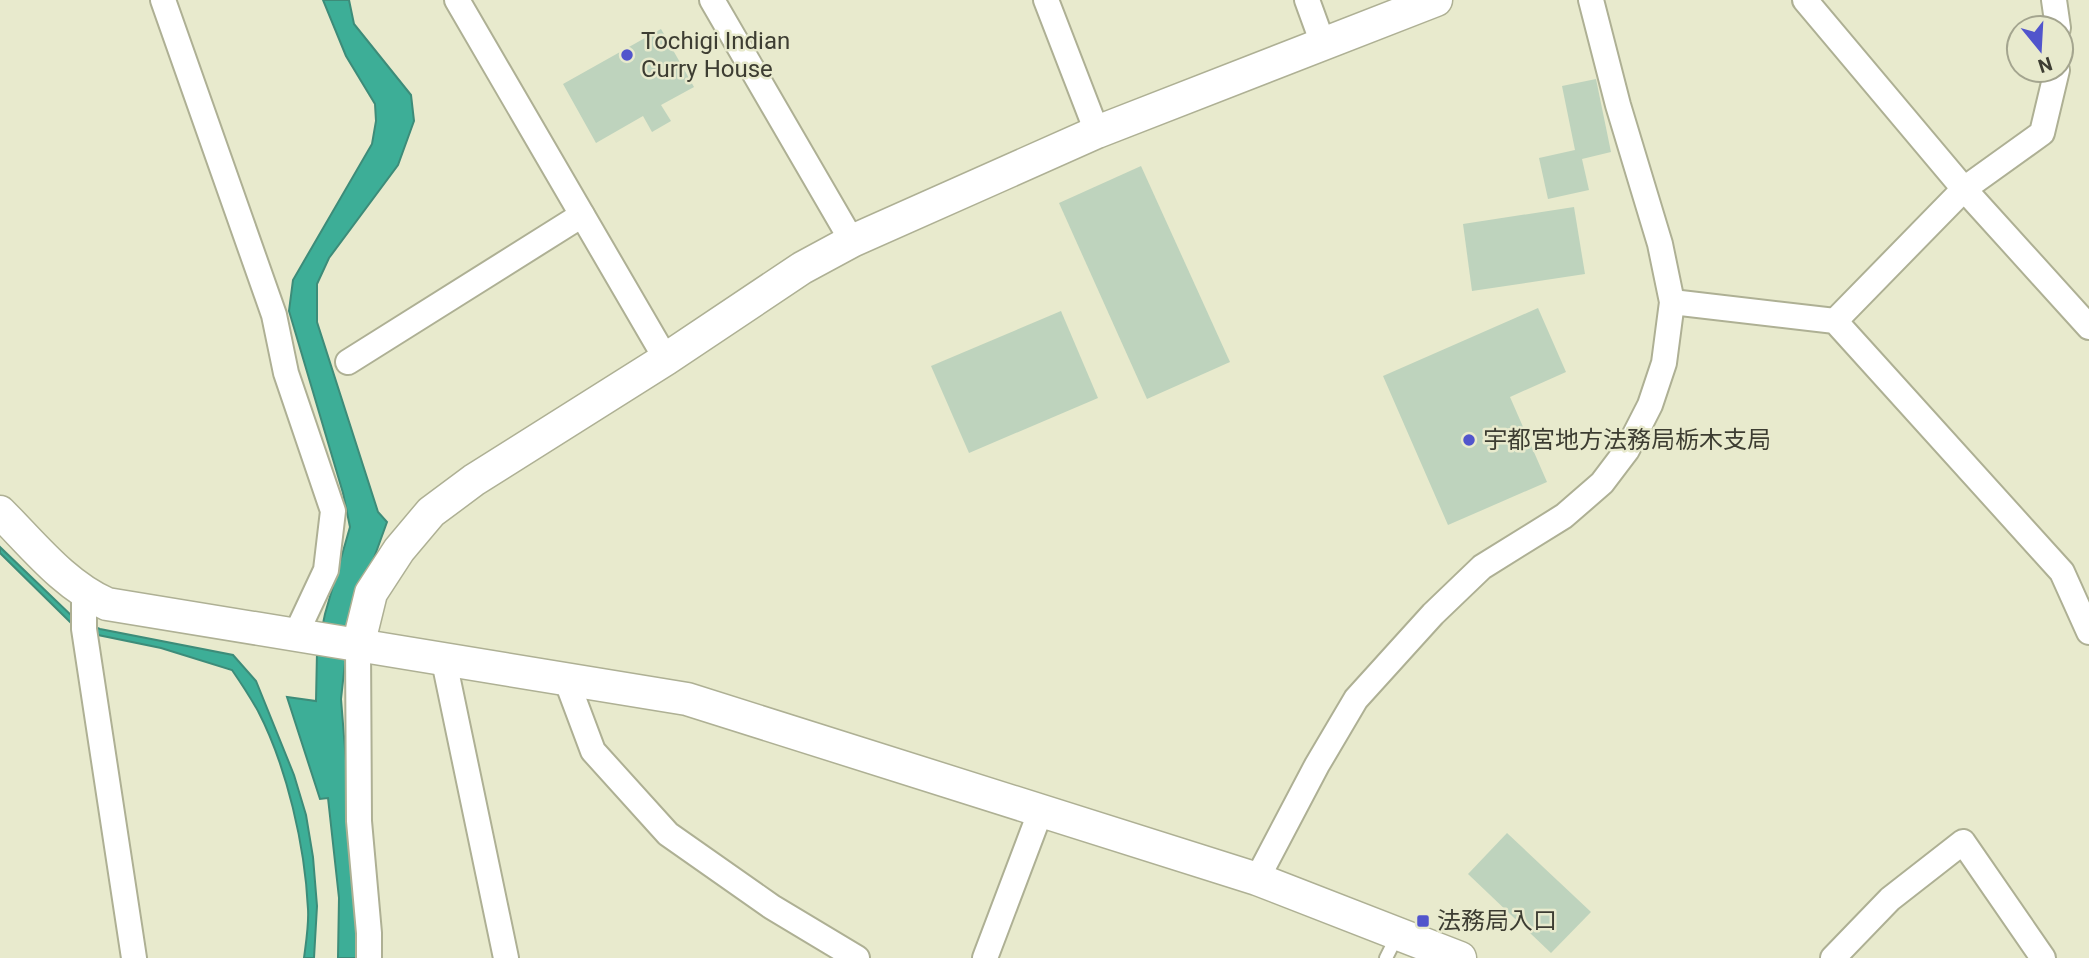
<svg xmlns="http://www.w3.org/2000/svg" width="2089" height="958" font-family="Roboto,'Noto Sans JP',sans-serif">
<style>
.water{fill:#3dae97;stroke:#3d8c79;stroke-width:2}
.building{fill:#bed3bd}
.lines{fill:none;stroke-linecap:round;stroke-linejoin:round}
.service-casing{stroke:#aeb094;stroke-width:16}
.minor-casing{stroke:#aeb094;stroke-width:28}
.tertiary-casing{stroke:#aeb094;stroke-width:35}
.service{stroke:#fff;stroke-width:12}
.minor{stroke:#fff;stroke-width:24}
.tertiary{stroke:#fff;stroke-width:32}
.poi-dot{fill:#5155cc;stroke:#e8eacd;stroke-width:2.5}
.labels{text-anchor:middle;dominant-baseline:central;stroke-width:5;stroke-linejoin:round;paint-order:stroke}
.poi-label{font-size:24px;fill:#3d3d32;stroke:#e8eacd;text-anchor:start}
</style>
<rect width="100%" height="100%" fill="#e8eacd"/>
<g class="water">
<path d="M 323,0 L 349,0 L 354,24 L 411,95 L 414,121 L 398,165 L 329,258 L 317,284 L 317,322 L 378,512 L 387,522 L 349,627 L 341,699 L 358,910 L 357,958 L 338,958 L 339,898 L 328,798 L 320,799 L 287,697 L 316,701 L 317,652 L 325,614 L 350,527 L 343,493 L 289,311 L 293,280 L 372,144 L 376,121 L 375,104 L 346,56 Z"/>
<path d="M 0,547 L 75,619 L 100,629 L 233,655 L 256,681 L 294,775 L 306,815 L 313,857 L 317,906 L 314,958 L 304,958 C 306,942 309,925 308,909 C 305,846 287,767 258,711 C 250,697 241,683 232,670 L 161,648 L 93,634 L 72,624 L 0,553 Z"/>
</g>
<g class="building">
<path d="M 661,29 L 694,87 L 661,105 L 671,121 L 652,132 L 643,116 L 596,143 L 563,84 Z"/>
<path d="M 1596,79 L 1611,152 L 1582,159 L 1589,190 L 1548,199 L 1539,158 L 1575,150 L 1562,86 Z"/>
<path d="M 1141,166 L 1230,362 L 1147,399 L 1059,203 Z"/>
<path d="M 1574,207 L 1585,274 L 1472,291 L 1463,224 Z"/>
<path d="M 1538,308 L 1566,372 L 1510,397 L 1547,482 L 1448,525 L 1383,376 Z"/>
<path d="M 1061,311 L 1098,398 L 969,453 L 931,366 Z"/>
<path d="M 1507,833 L 1591,912 L 1551,953 L 1468,874 Z"/>
</g>
<g class="lines">
<g class="service-casing">
<path id="service" d="M 1386,958 L 1398,934"/>
</g>
<g class="minor-casing">
<g id="minor">
<path d="M 163,0 L 274,315 L 286,373 L 333,511 L 326,570 L 295,636"/>
<path d="M 457,0 L 666,359"/>
<path d="M 712,0 L 852,241"/>
<path d="M 1046,0 L 1097,132"/>
<path d="M 1307,0 L 1323,44"/>
<path d="M 1805,0 L 1964,189 L 2089,327"/>
<path d="M 2054,0 L 2058,28"/>
<path d="M 1672,302 L 1835,321 L 2062,572 L 2089,632"/>
<path d="M 1835,321 L 1964,189 L 2042,133 L 2057,70"/>
<path d="M 348,362 L 582,215"/>
<path d="M 84,594 L 84,629 L 134,958"/>
<path d="M 358,646 L 359,821 L 369,933 L 369,958"/>
<path d="M 444,661 L 506,958"/>
<path d="M 566,679 L 593,751 L 668,834 L 772,907 L 857,958"/>
<path d="M 1257,879 L 1317,765 L 1356,699 L 1433,614 L 1482,567 L 1564,516 L 1602,483 L 1627,450 L 1650,405 L 1664,363 L 1672,302 L 1660,244 L 1618,105 L 1591,0"/>
<path d="M 985,958 L 1041,810"/>
<path d="M 1833,958 L 1890,899 L 1963,842 L 2043,958"/>
</g>
</g>
<g class="tertiary-casing">
<g id="tertiary">
<path d="M 0,512 C 33,545 64,585 107,604 L 687,699 L 1257,879 L 1460,958"/>
<path d="M 358,646 L 371,593 L 399,550 L 431,512 L 474,480 L 666,359 L 802,268 L 852,241 L 1097,132 L 1436,0"/>
</g>
</g>
<use href="#service" class="service"/>
<use href="#minor" class="minor"/>
<use href="#tertiary" class="tertiary"/>
</g>
<g class="poi-dot">
<circle cx="627" cy="55" r="7"/>
<circle cx="1469" cy="440" r="7"/>
<rect x="1416" y="914" width="14" height="14" rx="3.5"/>
</g>
<g class="labels">
<g class="poi-label">
<text x="641" y="41">Tochigi Indian<tspan x="641" dy="28">Curry House</tspan></text>
<text x="1483" y="440">宇都宮地方法務局栃木支局</text>
<text x="1437" y="921">法務局入口</text>
</g>
</g>
<g transform="translate(2040 49) rotate(162)"><circle r="33" fill="#e8eacd" stroke="#a4a58f" stroke-width="2"/>
<path d="M0-5L12 26L0 18L-12 26Z" fill="#5155cc"/>
<text y="-10" font-size="19" font-weight="bold" text-anchor="middle" fill="#3d3d32">N</text>
</g>
</svg>
